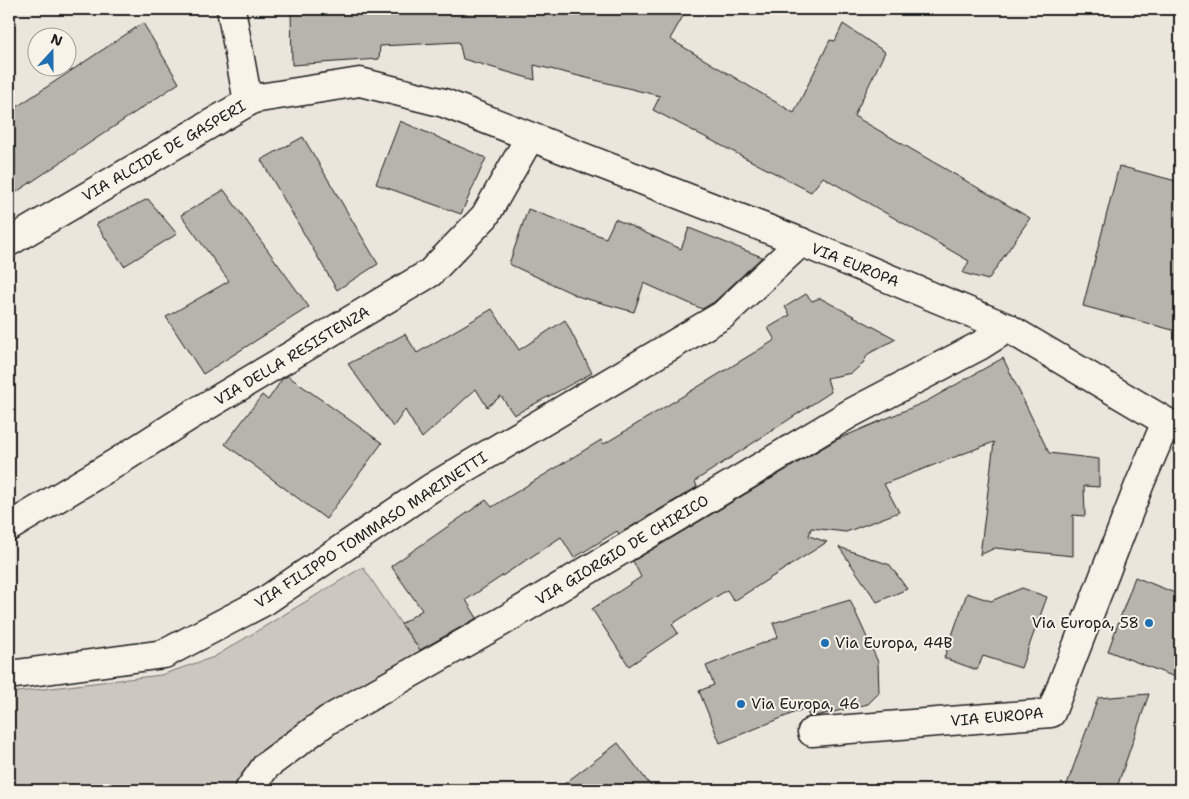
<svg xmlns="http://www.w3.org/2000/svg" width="1189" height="799" font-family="'Shantell Sans',sans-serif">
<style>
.green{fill:#ccc8c0;stroke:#74726e}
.building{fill:#b6b4ac;stroke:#1c1c1c}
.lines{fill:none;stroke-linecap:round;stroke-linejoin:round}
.minor-casing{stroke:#1c1c1c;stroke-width:31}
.major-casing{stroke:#1c1c1c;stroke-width:31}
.minor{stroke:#f7f3e8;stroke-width:28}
.major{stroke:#f7f3e8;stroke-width:28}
.poi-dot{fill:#1f6fb2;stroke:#f7f3e8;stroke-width:2}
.labels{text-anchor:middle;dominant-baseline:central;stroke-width:4;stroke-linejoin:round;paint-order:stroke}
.street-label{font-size:15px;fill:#1c1c1c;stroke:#f7f3e8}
.poi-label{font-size:15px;fill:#1c1c1c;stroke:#f7f3e8;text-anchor:start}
</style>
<rect width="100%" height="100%" fill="#eae6dc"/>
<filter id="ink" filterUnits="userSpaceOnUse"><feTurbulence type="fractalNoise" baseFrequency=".02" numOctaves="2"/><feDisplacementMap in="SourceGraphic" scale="10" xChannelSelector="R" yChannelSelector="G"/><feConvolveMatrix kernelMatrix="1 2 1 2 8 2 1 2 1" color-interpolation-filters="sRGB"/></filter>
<g filter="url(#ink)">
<path class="green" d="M 363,567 L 401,624 L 424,655 L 249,790 L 9,790 L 9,693 L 161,675 L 214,657 Z"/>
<g class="building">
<path d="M 291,9 L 687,9 L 670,39 L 794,113 L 830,40 L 835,41 L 843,24 L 885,52 L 854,116 L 1030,218 L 988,280 L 963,273 L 969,261 L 823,177 L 811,192 L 653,110 L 660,96 L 534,65 L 535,80 L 463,59 L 459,42 L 380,46 L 379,59 L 292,65 Z"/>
<path d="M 143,23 L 179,83 L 9,197 L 9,112 Z"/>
<path d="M 400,121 L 486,158 L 461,214 L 376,184 Z"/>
<path d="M 303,137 L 378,264 L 337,290 L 261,160 Z"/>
<path d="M 1119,166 L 1180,182 L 1180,332 L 1083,306 Z"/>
<path d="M 224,190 L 309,307 L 203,374 L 166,317 L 229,281 L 181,215 Z"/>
<path d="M 148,199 L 177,234 L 124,266 L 96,224 Z"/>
<path d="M 528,209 L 606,238 L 615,219 L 681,249 L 689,228 L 762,257 L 714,302 L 702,309 L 644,283 L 634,312 L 580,297 L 509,264 Z"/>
<path d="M 806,294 L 812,301 L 820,298 L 896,339 L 868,354 L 863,363 L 852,373 L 827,378 L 831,392 L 695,481 L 697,487 L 619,534 L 617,531 L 574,558 L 561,537 L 466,600 L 477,618 L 420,650 L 401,624 L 422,610 L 391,566 L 486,500 L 492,507 L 601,440 L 604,444 L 775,340 L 768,328 L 790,315 L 785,307 Z"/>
<path d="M 492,309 L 519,350 L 565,320 L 592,373 L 514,415 L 501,396 L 487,407 L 476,389 L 422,438 L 405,410 L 393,427 L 348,364 L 405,334 L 417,353 Z"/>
<path d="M 1003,358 L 1049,453 L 1099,459 L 1099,487 L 1084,486 L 1085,516 L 1073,515 L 1073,556 L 995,548 L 980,555 L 994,442 L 884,484 L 899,512 L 846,532 L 811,528 L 809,536 L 827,542 L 734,601 L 727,590 L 672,624 L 678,633 L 629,666 L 592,609 L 641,577 L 633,561 L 836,440 L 927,401 Z"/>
<path d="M 288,376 L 382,443 L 326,519 L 225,444 L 262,395 L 268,400 L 283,378 Z"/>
<path d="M 839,547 L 890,565 L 907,589 L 877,602 Z"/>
<path d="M 1135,577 L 1180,595 L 1180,679 L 1108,651 Z"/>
<path d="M 1022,588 L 1047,597 L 1021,668 L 983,656 L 977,670 L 944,658 L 967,593 L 991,601 Z"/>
<path d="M 850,600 L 878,662 L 879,693 L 868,704 L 816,716 L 809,717 L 806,708 L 720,743 L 699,691 L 714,685 L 706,666 L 778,637 L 773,623 Z"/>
<path d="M 1149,694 L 1116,790 L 1065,790 L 1098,698 Z"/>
<path d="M 618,743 L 654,790 L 556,790 Z"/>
</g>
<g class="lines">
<g class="minor-casing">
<g id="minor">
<path d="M 231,9 L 248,102"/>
<path d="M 9,527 L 119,461 L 188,417 L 430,273 L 485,216 L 530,137"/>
<path d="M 9,675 L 164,654 L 265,601 L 431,488 L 723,315 L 801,242"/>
<path d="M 812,732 L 1051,713 L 1140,483 L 1166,422"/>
<path d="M 249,790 L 266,766 L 328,720 L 503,621 L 851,413 L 981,345 L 1008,328"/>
</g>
</g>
<g class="major-casing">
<path id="major" d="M 9,242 L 253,99 L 360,82 L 444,103 L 801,242 L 1008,328 L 1180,430"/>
</g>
<use href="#minor" class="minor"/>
<use href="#major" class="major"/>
</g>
</g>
<g class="poi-dot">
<circle cx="1149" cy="623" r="5"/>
<circle cx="825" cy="643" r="5"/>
<circle cx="741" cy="704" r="5"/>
</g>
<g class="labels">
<g class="street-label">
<text transform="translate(164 151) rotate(-30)">VIA ALCIDE DE GASPERI</text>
<text transform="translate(855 265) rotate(22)">VIA EUROPA</text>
<text transform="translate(292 356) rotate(-31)">VIA DELLA RESISTENZA</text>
<text transform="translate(371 530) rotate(-33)">VIA FILIPPO TOMMASO MARINETTI</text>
<text transform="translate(622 550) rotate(-31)">VIA GIORGIO DE CHIRICO</text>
<text transform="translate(997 717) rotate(-5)">VIA EUROPA</text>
</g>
<g class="poi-label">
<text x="1139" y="623" text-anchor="end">Via Europa, 58</text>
<text x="835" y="643">Via Europa, 44B</text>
<text x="751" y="704">Via Europa, 46</text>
</g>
</g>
<rect width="1189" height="799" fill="none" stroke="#f7f3e8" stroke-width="30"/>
<rect x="15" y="15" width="1159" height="769" fill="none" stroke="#1c1c1c" stroke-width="2" filter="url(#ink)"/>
<g transform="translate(52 52) rotate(21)"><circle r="24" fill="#f7f3e8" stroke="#9f9d96"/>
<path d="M0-4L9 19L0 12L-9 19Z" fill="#1f6fb2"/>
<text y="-8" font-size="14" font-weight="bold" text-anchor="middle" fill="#1c1c1c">N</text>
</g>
</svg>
